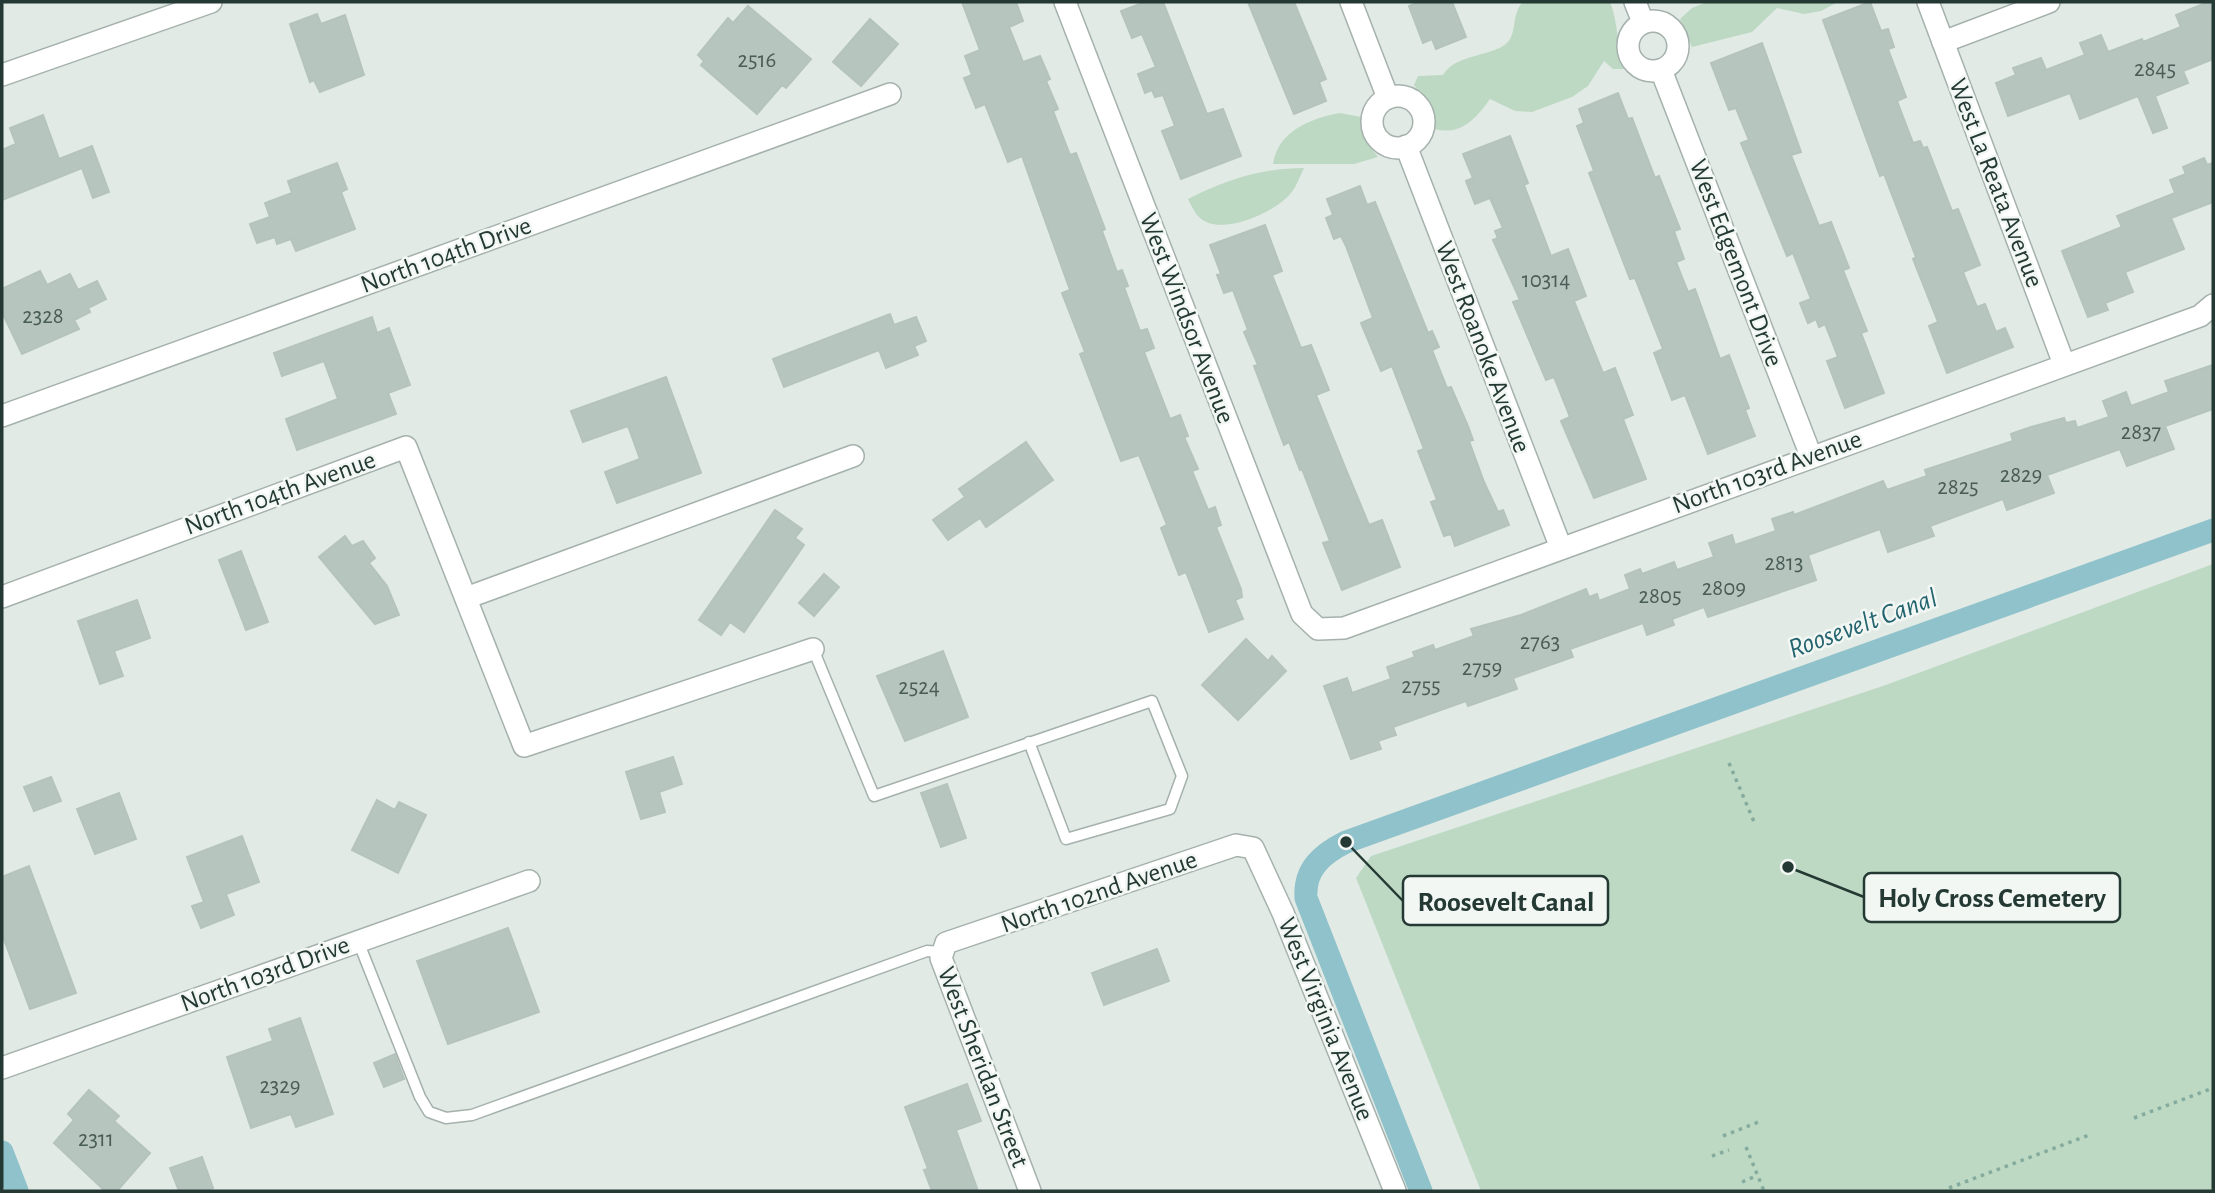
<svg xmlns="http://www.w3.org/2000/svg" width="2215" height="1193" font-family="'Alegreya Sans',sans-serif">
<style>
.green{fill:#bdd9c3}
.lines{fill:none;stroke-linecap:round;stroke-linejoin:round}
.canal{stroke:#8fc2ca;stroke-width:23}
.building{fill:#b7c5bf;stroke:#b5c3bd;stroke-width:2}
.service-casing{stroke:#a5b1ad;stroke-width:13}
.minor-casing{stroke:#a5b1ad;stroke-width:24}
.path{stroke:#85ab9e;stroke-width:3.5;stroke-dasharray:3.5 5;stroke-linecap:butt}
.service{stroke:#fff;stroke-width:10}
.minor{stroke:#fff;stroke-width:21}
.labels{text-anchor:middle;dominant-baseline:central;stroke-width:5;stroke-linejoin:round;paint-order:stroke}
.number-label{font-size:23px;fill:#495c56}
.street-label{font-size:26px;fill:#243933;stroke:#f2f7f4}
.water-label{font-size:28px;font-style:italic;fill:#24646f;stroke:#f2f7f4}
.leader{fill:none;stroke:#243933;stroke-width:2.5}
.callout-dot{fill:#243933;stroke:#f2f7f4;stroke-width:2.5}
.callout{fill:#f2f7f4;stroke:#243933;stroke-width:2.5}
.callout-label{font-size:28px;text-anchor:middle;font-weight:bold;fill:#243933}
</style>
<rect width="100%" height="100%" fill="#e2eae6"/>
<g class="green">
<path d="M 1523,2 L 1610,2 C 1619,24 1616,47 1625,69 L 1613,69 L 1604,61 L 1588,86 L 1572,97 L 1532,112 L 1515,111 L 1490,99 C 1476,119 1460,136 1435,129 C 1436,109 1424,100 1414,85 L 1418,76 L 1443,75 C 1455,55 1485,57 1503,46 C 1519,37 1510,14 1523,2 Z"/>
<path d="M 1707,2 L 1838,2 L 1821,11 L 1804,14 L 1777,8 L 1752,32 L 1692,47 L 1680,19 L 1692,8 Z"/>
<path d="M 1340,113 L 1361,117 L 1365,140 L 1378,157 L 1354,164 L 1273,164 C 1278,131 1311,118 1340,113 Z"/>
<path d="M 1304,168 C 1300,176 1297,186 1291,193 C 1276,212 1222,237 1200,218 C 1195,214 1191,205 1188,199 C 1226,180 1261,168 1304,168 Z"/>
<path d="M 2213,564 L 2213,1191 L 1481,1191 L 1356,878 L 1371,856 L 1883,686 Z"/>
</g>
<g class="lines">
<g class="canal">
<path d="M 2,1152 L 17,1191"/>
<path d="M 1421,1191 L 1306,898 C 1304,869 1322,854 1346,842 L 2213,530"/>
</g>
</g>
<g class="building">
<path d="M 962,2 L 1016,2 L 1023,21 L 1009,27 L 1023,62 L 1040,56 L 1050,79 L 1046,81 L 1058,109 L 1053,111 L 1070,155 L 1076,153 L 1105,229 L 1102,231 L 1117,272 L 1122,270 L 1128,286 L 1124,287 L 1140,331 L 1147,329 L 1154,348 L 1144,352 L 1170,419 L 1180,415 L 1188,436 L 1184,437 L 1198,469 L 1192,471 L 1208,510 L 1215,507 L 1221,525 L 1216,527 L 1241,589 L 1242,597 L 1235,600 L 1243,619 L 1209,632 L 1186,572 L 1179,575 L 1161,528 L 1167,525 L 1139,455 L 1121,461 L 1080,354 L 1085,352 L 1062,293 L 1070,290 L 1022,156 L 1008,162 L 985,104 L 976,108 L 964,78 L 972,75 L 965,56 L 980,50 Z"/>
<path d="M 1145,2 L 1163,2 L 1207,114 L 1223,109 L 1241,156 L 1181,179 L 1162,131 L 1175,126 L 1163,95 L 1155,97 L 1152,90 L 1145,93 L 1138,74 L 1156,67 L 1142,34 L 1132,38 L 1121,11 Z"/>
<path d="M 1248,2 L 1294,2 L 1326,79 L 1319,82 L 1326,101 L 1294,114 Z"/>
<path d="M 1419,2 L 1452,2 L 1466,37 L 1436,49 L 1432,39 L 1423,43 L 1409,6 Z"/>
<path d="M 1870,2 L 1881,31 L 1888,29 L 1894,47 L 1888,49 L 1906,97 L 1897,101 L 1913,143 L 1920,141 L 1923,148 L 1927,147 L 1952,211 L 1958,209 L 1980,265 L 1963,272 L 1977,307 L 1985,304 L 1996,332 L 2005,328 L 2013,347 L 1947,373 L 1929,326 L 1938,322 L 1913,259 L 1916,257 L 1884,174 L 1880,176 L 1823,20 Z"/>
<path d="M 2208,2 L 2213,2 L 2213,59 L 2183,71 L 2188,83 L 2155,96 L 2167,128 L 2153,133 L 2138,96 L 2080,119 L 2070,93 L 2008,116 L 1996,83 L 2016,75 L 2013,68 L 2041,58 L 2046,70 L 2085,55 L 2080,43 L 2101,35 L 2108,52 L 2142,39 L 2143,42 L 2181,27 L 2176,15 Z"/>
<path d="M 748,6 L 811,59 L 786,88 L 782,85 L 757,114 L 701,65 L 704,61 L 698,55 L 728,18 L 733,23 Z"/>
<path d="M 317,14 L 321,24 L 345,15 L 364,75 L 320,92 L 314,80 L 310,82 L 290,24 Z"/>
<path d="M 870,19 L 898,44 L 861,86 L 833,62 Z"/>
<path d="M 1762,43 L 1801,152 L 1791,155 L 1819,226 L 1831,222 L 1849,268 L 1843,270 L 1867,331 L 1861,333 L 1884,393 L 1845,408 L 1827,361 L 1838,357 L 1825,324 L 1819,327 L 1816,319 L 1808,323 L 1800,303 L 1811,299 L 1793,253 L 1787,256 L 1741,143 L 1749,140 L 1736,108 L 1729,110 L 1711,63 Z"/>
<path d="M 1618,93 L 1628,119 L 1632,118 L 1655,178 L 1659,176 L 1680,229 L 1674,231 L 1684,259 L 1676,262 L 1688,292 L 1695,289 L 1720,359 L 1729,355 L 1749,408 L 1745,410 L 1755,436 L 1708,454 L 1685,395 L 1672,400 L 1654,353 L 1663,349 L 1635,278 L 1630,279 L 1589,173 L 1594,171 L 1577,126 L 1584,123 L 1579,109 Z"/>
<path d="M 43,115 L 59,159 L 92,146 L 109,192 L 93,198 L 82,168 L 2,200 L 2,150 L 16,144 L 10,128 Z"/>
<path d="M 1510,136 L 1528,183 L 1524,185 L 1551,256 L 1568,249 L 1586,296 L 1574,301 L 1603,373 L 1615,368 L 1633,415 L 1623,419 L 1646,479 L 1594,498 L 1561,421 L 1570,417 L 1554,377 L 1546,380 L 1513,302 L 1520,300 L 1493,240 L 1498,238 L 1495,231 L 1503,228 L 1490,198 L 1475,204 L 1466,181 L 1473,178 L 1463,154 Z"/>
<path d="M 2204,158 L 2207,165 L 2213,163 L 2213,202 L 2171,218 L 2184,249 L 2125,272 L 2133,292 L 2105,303 L 2108,310 L 2088,317 L 2062,251 L 2122,227 L 2117,216 L 2175,193 L 2170,180 L 2186,174 L 2183,167 Z"/>
<path d="M 337,163 L 347,189 L 341,192 L 355,229 L 296,251 L 291,239 L 277,244 L 275,237 L 257,243 L 250,224 L 270,217 L 265,203 L 292,193 L 288,181 Z"/>
<path d="M 1360,186 L 1367,205 L 1375,202 L 1428,333 L 1432,331 L 1439,347 L 1432,350 L 1447,388 L 1451,387 L 1468,426 L 1473,440 L 1469,441 L 1484,482 L 1498,512 L 1503,510 L 1509,525 L 1455,546 L 1451,534 L 1444,536 L 1431,502 L 1437,500 L 1418,451 L 1424,449 L 1392,366 L 1381,371 L 1361,323 L 1373,318 L 1346,246 L 1341,236 L 1334,239 L 1326,218 L 1333,215 L 1327,199 Z"/>
<path d="M 1265,225 L 1282,271 L 1272,275 L 1301,348 L 1311,345 L 1329,390 L 1316,395 L 1345,467 L 1369,525 L 1382,520 L 1400,567 L 1342,590 L 1323,543 L 1330,541 L 1302,469 L 1300,470 L 1289,442 L 1284,445 L 1254,366 L 1258,365 L 1244,332 L 1248,330 L 1233,290 L 1224,293 L 1217,275 L 1221,274 L 1210,245 Z"/>
<path d="M 40,271 L 47,285 L 70,274 L 78,290 L 97,281 L 106,299 L 88,308 L 90,312 L 74,320 L 79,329 L 22,354 L 2,312 L 2,289 Z"/>
<path d="M 890,314 L 894,325 L 916,317 L 926,341 L 914,346 L 918,355 L 886,368 L 879,350 L 784,387 L 773,359 Z"/>
<path d="M 372,317 L 377,333 L 389,328 L 410,385 L 388,393 L 396,414 L 297,450 L 286,419 L 338,399 L 324,361 L 282,376 L 274,353 Z"/>
<path d="M 2213,365 L 2213,409 L 2165,426 L 2174,449 L 2127,466 L 2120,449 L 2047,475 L 2054,493 L 2007,510 L 2003,499 L 1930,526 L 1934,536 L 1888,552 L 1880,529 L 1808,555 L 1816,580 L 1708,617 L 1704,607 L 1672,619 L 1674,625 L 1647,635 L 1643,623 L 1570,649 L 1573,657 L 1513,678 L 1517,689 L 1468,706 L 1466,701 L 1393,727 L 1396,735 L 1378,741 L 1381,749 L 1351,759 L 1324,686 L 1347,678 L 1352,693 L 1391,679 L 1387,667 L 1415,657 L 1413,652 L 1433,645 L 1435,650 L 1474,636 L 1471,629 L 1521,615 L 1586,589 L 1589,597 L 1597,594 L 1599,601 L 1630,589 L 1625,575 L 1640,569 L 1642,574 L 1674,562 L 1677,570 L 1714,557 L 1709,543 L 1732,535 L 1735,545 L 1776,531 L 1772,519 L 1793,512 L 1794,515 L 1883,481 L 1887,490 L 1927,476 L 1925,470 L 2013,441 L 2011,434 L 2031,427 L 2064,418 L 2066,423 L 2075,421 L 2077,428 L 2109,417 L 2103,401 L 2126,392 L 2131,406 L 2169,392 L 2165,381 Z"/>
<path d="M 666,377 L 701,473 L 617,503 L 605,472 L 640,459 L 628,426 L 583,442 L 571,411 Z"/>
<path d="M 1026,442 L 1053,480 L 986,527 L 980,518 L 948,540 L 933,520 L 965,497 L 959,489 Z"/>
<path d="M 775,510 L 802,529 L 795,538 L 804,545 L 744,632 L 730,622 L 721,635 L 699,620 Z"/>
<path d="M 345,536 L 352,546 L 363,541 L 375,558 L 369,563 L 387,586 L 399,615 L 375,624 L 319,557 Z"/>
<path d="M 241,551 L 268,622 L 246,630 L 219,560 Z"/>
<path d="M 824,574 L 839,587 L 814,616 L 799,603 Z"/>
<path d="M 137,600 L 150,638 L 114,651 L 123,676 L 100,684 L 78,621 Z"/>
<path d="M 1246,639 L 1268,661 L 1272,656 L 1286,671 L 1238,720 L 1202,685 Z"/>
<path d="M 943,651 L 968,717 L 905,741 L 877,676 Z"/>
<path d="M 673,757 L 682,784 L 659,792 L 665,812 L 641,819 L 626,772 Z"/>
<path d="M 51,777 L 61,801 L 34,811 L 24,787 Z"/>
<path d="M 947,784 L 966,838 L 941,847 L 921,793 Z"/>
<path d="M 119,793 L 136,839 L 95,854 L 77,809 Z"/>
<path d="M 377,800 L 395,810 L 399,802 L 426,815 L 398,873 L 352,850 Z"/>
<path d="M 242,836 L 259,882 L 226,894 L 234,915 L 201,928 L 192,906 L 204,902 L 187,857 Z"/>
<path d="M 29,866 L 76,993 L 30,1009 L 2,934 L 2,877 Z"/>
<path d="M 508,928 L 539,1012 L 448,1044 L 417,961 Z"/>
<path d="M 1157,949 L 1169,981 L 1104,1005 L 1092,973 Z"/>
<path d="M 300,1018 L 333,1114 L 296,1127 L 291,1114 L 251,1128 L 227,1057 L 273,1041 L 269,1029 Z"/>
<path d="M 395,1054 L 404,1079 L 384,1087 L 374,1063 Z"/>
<path d="M 967,1084 L 981,1121 L 956,1130 L 978,1191 L 932,1191 L 924,1170 L 928,1169 L 905,1107 Z"/>
<path d="M 89,1090 L 119,1116 L 114,1121 L 150,1153 L 117,1191 L 105,1191 L 54,1143 L 74,1120 L 68,1114 Z"/>
<path d="M 202,1157 L 213,1188 L 203,1191 L 179,1191 L 170,1168 Z"/>
</g>
<g class="lines">
<g class="service-casing">
<g id="service">
<path d="M 813,649 L 874,796 L 1152,701 L 1182,776 L 1170,809 L 1066,839 L 1029,742"/>
<path d="M 358,941 L 420,1097 L 429,1112 L 446,1118 L 472,1115 L 927,951 L 943,952"/>
</g>
</g>
<g class="minor-casing">
<g id="minor">
<path d="M 1065,2 L 1302,614 L 1318,629 L 1344,628 L 2200,316 L 2213,305"/>
<path d="M 1351,2 L 1388,98"/>
<path d="M 1635,2 L 1643,22"/>
<path d="M 1928,2 L 2064,364"/>
<circle cx="1653" cy="46" r="25"/>
<path d="M 1943,42 L 2049,2"/>
<path d="M 1661,70 L 1811,456"/>
<path d="M 2,75 L 211,2"/>
<circle cx="1398" cy="122" r="26"/>
<path d="M 1406,146 L 1561,548"/>
<path d="M 2,416 L 890,94"/>
<path d="M 2,597 L 406,447 L 524,746 L 813,649"/>
<path d="M 466,598 L 853,456"/>
<path d="M 2,1068 L 529,881"/>
<path d="M 1030,1191 L 941,958 L 946,943 L 1236,845 L 1253,848 L 1283,913 L 1395,1191"/>
</g>
</g>
<g class="path">
<path d="M 1729,763 L 1755,824"/>
<path d="M 2134,1118 L 2213,1088"/>
<path d="M 1723,1136 L 1761,1121"/>
<path d="M 1746,1147 L 1764,1191"/>
<path d="M 1712,1156 L 1729,1150"/>
<path d="M 1742,1182 L 1756,1176"/>
<path d="M 1949,1188 L 2089,1135"/>
</g>
<use href="#service" class="service"/>
<use href="#minor" class="minor"/>
</g>
<g class="labels">
<g class="number-label">
<text x="757" y="60">2516</text>
<text x="2155" y="69">2845</text>
<text x="1546" y="280">10314</text>
<text x="43" y="316">2328</text>
<text x="2141" y="432">2837</text>
<text x="2021" y="475">2829</text>
<text x="1958" y="487">2825</text>
<text x="1784" y="563">2813</text>
<text x="1724" y="588">2809</text>
<text x="1660" y="596">2805</text>
<text x="1540" y="642">2763</text>
<text x="1482" y="668">2759</text>
<text x="1421" y="686">2755</text>
<text x="919" y="687">2524</text>
<text x="280" y="1086">2329</text>
<text x="96" y="1139">2311</text>
</g>
<g class="street-label">
<text transform="translate(1996 183) rotate(69)">West La Reata Avenue</text>
<text transform="translate(446 255) rotate(-20)">North 104th Drive</text>
<text transform="translate(1736 263) rotate(69)">West Edgemont Drive</text>
<text transform="translate(1187 318) rotate(69)">West Windsor Avenue</text>
<text transform="translate(1483 347) rotate(69)">West Roanoke Avenue</text>
<text transform="translate(1767 472) rotate(-20)">North 103rd Avenue</text>
<text transform="translate(280 493) rotate(-20)">North 104th Avenue</text>
<text transform="translate(1099 892) rotate(-19)">North 102nd Avenue</text>
<text transform="translate(265 974) rotate(-20)">North 103rd Drive</text>
<text transform="translate(1326 1019) rotate(68)">West Virginia Avenue</text>
<text transform="translate(983 1067) rotate(69)">West Sheridan Street</text>
</g>
<g class="water-label">
<text transform="translate(1863 624) rotate(-20)">Roosevelt Canal</text>
</g>
</g>
<path class="leader" d="M1788 867L1864 897M1346 842L1403 901"/>
<g class="callout-dot">
<circle cx="1788" cy="867" r="7"/>
<circle cx="1346" cy="842" r="7"/>
</g>
<g class="callout">
<rect x="1864" y="873" width="256" height="49" rx="7"/>
<rect x="1403" y="876" width="205" height="49" rx="7"/>
</g>
<g class="callout-label">
<text x="1992" y="907">Holy Cross Cemetery</text>
<text x="1506" y="911">Roosevelt Canal</text>
</g>
<rect width="2215" height="1193" fill="none" stroke="#243933" stroke-width="7"/>
</svg>
